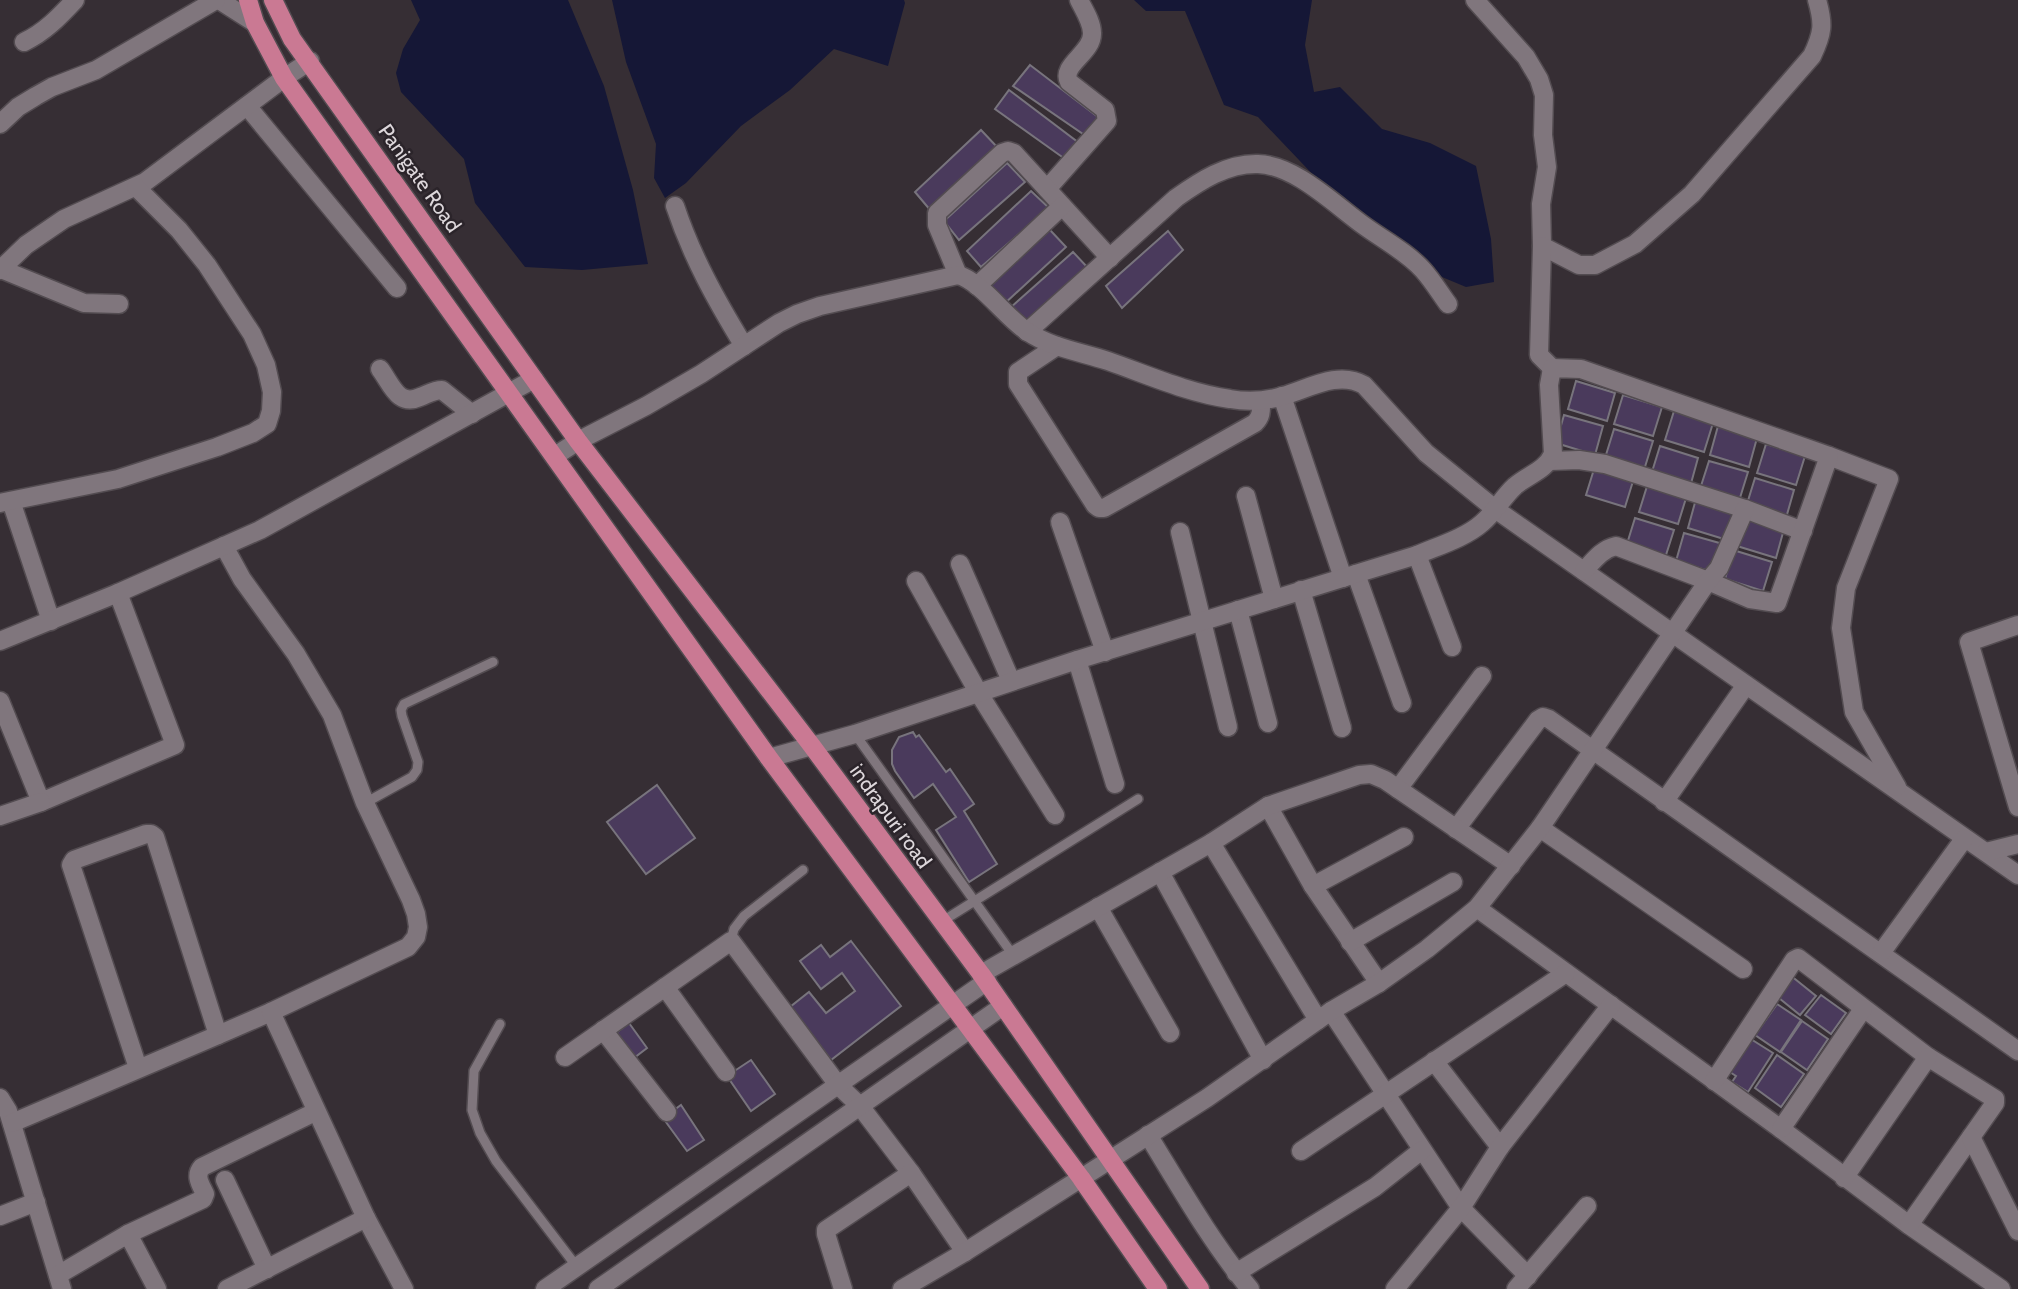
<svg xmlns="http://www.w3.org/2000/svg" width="2018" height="1289" font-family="Cabin,sans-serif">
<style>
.water{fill:#151736}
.building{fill:#4a3a5c;stroke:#78747d;stroke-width:2}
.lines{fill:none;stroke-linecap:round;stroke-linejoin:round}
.service-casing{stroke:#534c51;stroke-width:12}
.minor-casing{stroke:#534c51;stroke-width:21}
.tertiary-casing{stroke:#534c51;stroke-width:21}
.primary-casing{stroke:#534c51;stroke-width:21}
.service{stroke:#80767d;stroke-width:9}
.minor{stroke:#80767d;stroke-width:18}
.tertiary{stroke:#80767d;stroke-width:18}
.primary{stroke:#ca7993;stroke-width:18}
.labels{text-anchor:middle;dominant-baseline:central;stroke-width:5;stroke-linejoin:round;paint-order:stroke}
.street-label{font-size:21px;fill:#ddd7db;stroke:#2b242a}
</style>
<rect width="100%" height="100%" fill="#362e34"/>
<g class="water">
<path d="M 411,0 L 568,0 L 604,86 L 633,190 L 648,264 L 582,270 L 525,267 L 475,203 L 464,159 L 401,92 L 396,73 L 403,49 L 420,20 Z"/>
<path d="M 612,0 L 904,0 L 905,3 L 888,66 L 834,49 L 790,90 L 741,126 L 686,183 L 665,198 L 654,178 L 656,144 L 626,62 Z"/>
<path d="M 1134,0 L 1312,0 L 1305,45 L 1314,92 L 1340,87 L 1382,129 L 1430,143 L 1476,166 L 1491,239 L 1494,282 L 1466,287 L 1442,277 L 1319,181 L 1258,117 L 1224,105 L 1185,11 L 1146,11 Z"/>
</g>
<g class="building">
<path d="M 1030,65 L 1098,117 L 1086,136 L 1013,86 Z"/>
<path d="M 1009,90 L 1079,143 L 1065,159 L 995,109 Z"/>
<path d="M 981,130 L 998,148 L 931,211 L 915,192 Z"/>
<path d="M 1007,163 L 1025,182 L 959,240 L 944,221 Z"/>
<path d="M 1031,191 L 1049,208 L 981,267 L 967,251 Z"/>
<path d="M 1050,230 L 1066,247 L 1003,305 L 984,286 Z"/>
<path d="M 1168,231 L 1183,250 L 1122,308 L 1106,286 Z"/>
<path d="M 1073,252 L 1089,269 L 1025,326 L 1010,308 Z"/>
<path d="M 1576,381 L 1615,393 L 1607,421 L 1568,409 Z"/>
<path d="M 1623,395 L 1662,407 L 1653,436 L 1614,424 Z"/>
<path d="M 1674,411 L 1713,423 L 1704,452 L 1665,440 Z"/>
<path d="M 1564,415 L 1603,426 L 1595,455 L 1556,443 Z"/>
<path d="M 1718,426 L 1757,438 L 1749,467 L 1710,455 Z"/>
<path d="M 1614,429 L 1653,441 L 1644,470 L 1605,458 Z"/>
<path d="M 1766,444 L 1805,456 L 1796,485 L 1757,473 Z"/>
<path d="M 1660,446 L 1698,458 L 1690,487 L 1651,475 Z"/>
<path d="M 1709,461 L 1748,472 L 1739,501 L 1700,489 Z"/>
<path d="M 1595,466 L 1634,478 L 1625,507 L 1586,495 Z"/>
<path d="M 1755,478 L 1794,490 L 1786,518 L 1746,507 Z"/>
<path d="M 1648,483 L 1687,495 L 1678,524 L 1639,512 Z"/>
<path d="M 1696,499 L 1735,511 L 1727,540 L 1688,528 Z"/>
<path d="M 1745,517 L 1784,529 L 1776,558 L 1737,546 Z"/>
<path d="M 1635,518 L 1674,530 L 1665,558 L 1626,547 Z"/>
<path d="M 1684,533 L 1723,544 L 1715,573 L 1676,561 Z"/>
<path d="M 1733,550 L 1772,562 L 1763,591 L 1725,579 Z"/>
<path d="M 913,732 L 916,737 L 919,735 L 946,772 L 950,769 L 974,804 L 964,811 L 997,864 L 969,882 L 936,830 L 956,817 L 933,784 L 914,798 L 895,771 L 892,764 L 892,750 L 899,737 Z"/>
<path d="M 657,785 L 695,838 L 646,874 L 607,822 Z"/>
<path d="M 851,941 L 901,1006 L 831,1060 L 790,1007 L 809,992 L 826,1013 L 855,991 L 842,973 L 821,989 L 800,961 L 821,945 L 830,957 Z"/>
<path d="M 1790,975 L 1816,996 L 1800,1015 L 1774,994 Z"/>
<path d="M 1821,995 L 1846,1013 L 1831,1034 L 1805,1015 Z"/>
<path d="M 1777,1004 L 1801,1020 L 1780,1052 L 1755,1035 Z"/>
<path d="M 1802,1021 L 1828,1039 L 1807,1070 L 1781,1052 Z"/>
<path d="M 629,1023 L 647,1048 L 630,1061 L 612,1036 Z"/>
<path d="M 1746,1036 L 1773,1053 L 1748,1092 L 1732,1082 L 1736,1076 L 1725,1069 Z"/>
<path d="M 1777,1055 L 1804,1074 L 1781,1107 L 1755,1088 Z"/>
<path d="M 751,1060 L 775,1094 L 751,1111 L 727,1076 Z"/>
<path d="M 681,1105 L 704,1140 L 687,1151 L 663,1118 Z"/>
</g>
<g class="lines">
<g class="service-casing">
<g id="service">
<path d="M 855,734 L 1013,955"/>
<path d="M 365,803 L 412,777 L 417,770 L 418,762 L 402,716 L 401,710 L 404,704 L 493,662"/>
<path d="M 941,922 L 1138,799"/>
<path d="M 731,941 L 734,929 L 744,916 L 803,870"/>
<path d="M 500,1024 L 474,1071 L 472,1110 L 480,1133 L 496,1161 L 577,1267"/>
</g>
</g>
<g class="minor-casing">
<g id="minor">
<path d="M 219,0 L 255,23"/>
<path d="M 1475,0 L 1526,57 L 1539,79 L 1544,95 L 1543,135 L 1547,167 L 1541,204 L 1542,246 L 1579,265 L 1595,265 L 1635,244 L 1692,194 L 1812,56 C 1823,33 1824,24 1817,0"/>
<path d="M 24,42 C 45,32 59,17 75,0"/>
<path d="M 247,106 L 397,288"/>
<path d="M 0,124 L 18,107 L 36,96 L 52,87 L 96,70 L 216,0"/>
<path d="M 1047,189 L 1107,121 L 1105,110 L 1069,82 C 1060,65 1093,53 1092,33 C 1092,22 1084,10 1079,0"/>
<path d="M 675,206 C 692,257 716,300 744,346"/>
<path d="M 1542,246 L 1539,355 L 1552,368"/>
<path d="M 1,269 L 84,303 L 119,304"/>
<path d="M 0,270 L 26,245 L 64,219 L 145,182 L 284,78 L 310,61"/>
<path d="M 958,275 L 937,225 L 937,213 L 1002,153 L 1008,151 L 1014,153 L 1110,258"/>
<path d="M 977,286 L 1062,206"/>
<path d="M 1027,332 L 1176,198 C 1200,181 1227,163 1258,164 C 1295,165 1334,204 1363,225 C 1382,239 1407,252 1423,270 C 1432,280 1440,293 1448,304"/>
<path d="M 1057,346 L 1018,372 L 1018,384 L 1095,505 L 1099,508 L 1104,508 L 1255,423 C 1262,416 1261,410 1261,401"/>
<path d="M 380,369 C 392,385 398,407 420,397 C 428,394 434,390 442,390 L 472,414"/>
<path d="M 1282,396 L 1343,578"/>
<path d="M 555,456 L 578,441 L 646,406 L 701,374 L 779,323 L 797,314 L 820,306 L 958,275 C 981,281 1007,319 1028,332 C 1052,348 1081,352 1108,361 C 1148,375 1188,393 1230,399 C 1247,402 1266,401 1283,396 C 1308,389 1338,370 1364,385 L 1426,453 L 1495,509 L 2018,875"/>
<path d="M 1829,456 L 1889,479 L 1846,588 L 1841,628 L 1854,712 L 1897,787"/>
<path d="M 1550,461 L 1579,460 L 1605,464 L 1745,509 L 1803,531"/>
<path d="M 1246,496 L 1274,599"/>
<path d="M 11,501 L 51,621"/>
<path d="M 0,503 L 118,479 L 217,447 L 253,433 L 267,424 L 271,411 L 272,392 L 266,365 L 252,334 L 207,265 L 179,230 L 136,187"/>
<path d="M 1060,522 L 1105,652"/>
<path d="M 1180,532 L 1228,727"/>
<path d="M 1417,555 L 1452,647"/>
<path d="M 960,564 L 1011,681"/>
<path d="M 1356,574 L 1402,703"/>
<path d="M 916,581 L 978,692 L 1055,815"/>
<path d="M 1301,590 L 1342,728"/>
<path d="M 1238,610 L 1268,723"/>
<path d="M 2018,625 L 1969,642 L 2018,807"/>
<path d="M 1077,660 L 1115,784"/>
<path d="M 0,701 L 41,802 L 175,745 L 118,593"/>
<path d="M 769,758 L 855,734 L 1077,660 L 1417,555 C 1438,546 1465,538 1482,523 C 1495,512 1503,497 1515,486 C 1529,474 1545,471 1553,454 L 1549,385 L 1552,368 L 1581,369 L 1829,456 L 1777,603 L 1750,599 L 1708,581 L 1616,546 C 1602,549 1594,560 1584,571"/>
<path d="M 1398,789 L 1482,676"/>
<path d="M 1664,802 L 1746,685"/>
<path d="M 1268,806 L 1313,886 L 1379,983"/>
<path d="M 0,816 L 41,802"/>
<path d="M 1540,828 L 1743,969"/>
<path d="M 1456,829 L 1538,720 L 1543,717 L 1549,719 L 2018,1051"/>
<path d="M 1211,843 L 1318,1020"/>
<path d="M 1986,852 L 2018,844"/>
<path d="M 1160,872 L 1263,1060"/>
<path d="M 1313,886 L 1404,837"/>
<path d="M 1098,907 L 1170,1033"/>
<path d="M 1477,908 L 1781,1129 L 1909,1225 L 2001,1289"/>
<path d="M 1350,942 L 1453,882"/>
<path d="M 1881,953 L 1964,839"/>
<path d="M 981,974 L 1211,843 L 1268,806 L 1359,775 L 1371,774 L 1385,780 L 1511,866"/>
<path d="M 665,987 L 726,1072"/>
<path d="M 1331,1011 L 1461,1208 L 1528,1276"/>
<path d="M 603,1030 L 667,1112"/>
<path d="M 218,1035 L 271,1012 L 408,947 L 416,937 L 418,927 L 416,914 L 411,900 L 365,803 L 332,715 L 296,654 L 242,579 L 224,546"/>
<path d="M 565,1057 L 731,941 L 838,1085 L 860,1106 L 911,1173 L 965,1252"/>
<path d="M 1434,1061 L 1500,1147"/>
<path d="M 1714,1081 L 1794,960 L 1798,958 L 1928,1057 L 1995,1099 L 1995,1103 L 1909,1225"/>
<path d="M 0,1098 L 8,1111 L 62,1289"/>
<path d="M 12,1123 L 218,1035 L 155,837 L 151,834 L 146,834 L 74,860 L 71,865 L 138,1068"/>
<path d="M 1781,1129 L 1863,1009"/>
<path d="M 1148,1135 C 1180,1187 1211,1242 1250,1289"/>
<path d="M 1971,1137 L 2018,1231"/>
<path d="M 1301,1151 L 1566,973"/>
<path d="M 1844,1178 L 1928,1057"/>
<path d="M 225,1180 L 267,1269"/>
<path d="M 0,1216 L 36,1202"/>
<path d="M 366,1218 L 404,1289"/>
<path d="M 128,1234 L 203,1199 L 205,1194 C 201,1185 194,1176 202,1167 L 315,1112"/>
<path d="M 1236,1273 L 1375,1187 L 1422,1150"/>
<path d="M 58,1275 L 128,1234 L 157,1289"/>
<path d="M 227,1289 L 366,1218 L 271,1012"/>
<path d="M 545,1289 L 987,981"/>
<path d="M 598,1289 L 1003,1006"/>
<path d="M 843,1289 L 826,1234 L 826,1230 L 911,1173"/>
<path d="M 902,1289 L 965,1252 L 1207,1098 L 1331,1011 L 1379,983 L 1427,949 L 1477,908 L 1540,828 L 1708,581 L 1719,568 L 1745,509"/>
<path d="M 1395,1289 L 1461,1208 L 1500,1147 L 1611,1005"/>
<path d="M 1516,1289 L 1587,1206"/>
</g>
</g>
<g class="tertiary-casing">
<path id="tertiary" d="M 0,641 L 118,593 L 260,530 L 534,379"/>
</g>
<g class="primary-casing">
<g id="primary">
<path d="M 248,0 L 255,23 L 284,78 L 769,758 L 1081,1178 L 1158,1289"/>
<path d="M 273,0 L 292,39 L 578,441 L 812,746 L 981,974 L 1200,1289"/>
</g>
</g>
<use href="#service" class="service"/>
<use href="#minor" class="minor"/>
<use href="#tertiary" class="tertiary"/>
<use href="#primary" class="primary"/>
</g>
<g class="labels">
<g class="street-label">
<text transform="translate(420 178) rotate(55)">Panigate Road</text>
<text transform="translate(891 816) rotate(54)">indrapuri road</text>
</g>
</g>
</svg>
